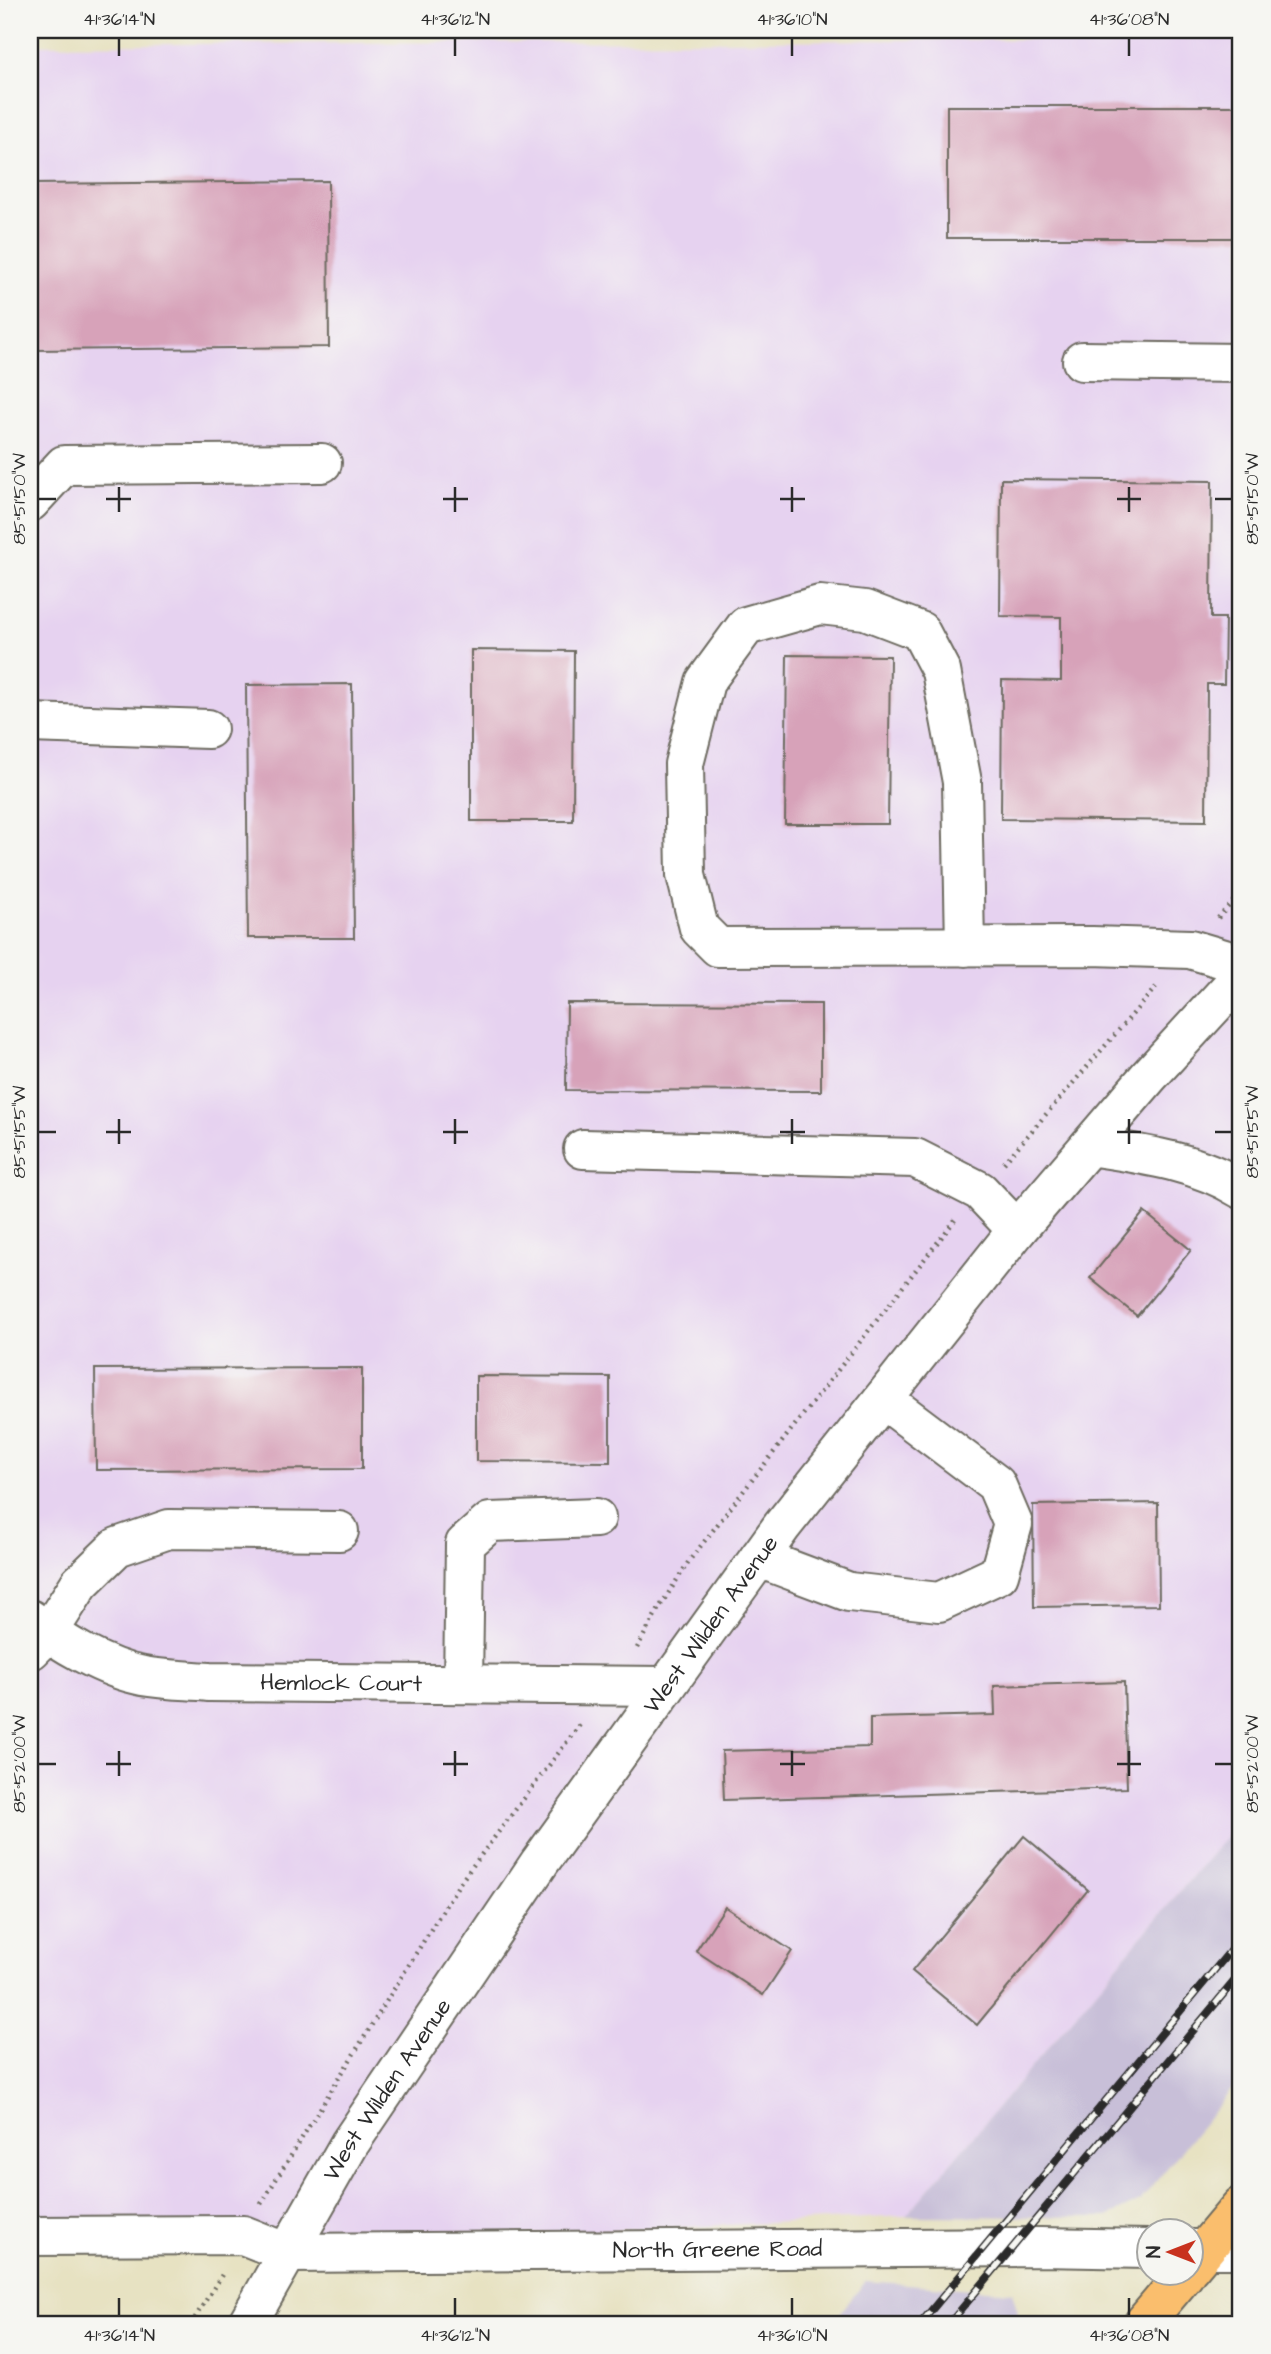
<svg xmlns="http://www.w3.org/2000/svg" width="1271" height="2354" font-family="'Architects Daughter',sans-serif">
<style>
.built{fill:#e6d2f0}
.industrial{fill:#c8bfd8}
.building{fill:#d7a2b9}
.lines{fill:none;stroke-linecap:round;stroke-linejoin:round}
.minor-casing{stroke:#6d6b60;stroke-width:42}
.highway-casing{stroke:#6d6b60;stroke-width:42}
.path{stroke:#6d6b60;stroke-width:4.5;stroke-dasharray:2 5;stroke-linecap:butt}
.minor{stroke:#fff;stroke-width:38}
.highway{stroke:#fabe6d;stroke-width:38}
.rail-casing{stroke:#2b2b2b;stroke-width:8}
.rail{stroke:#f6f6f2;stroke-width:5;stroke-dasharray:16;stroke-linecap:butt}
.ticks{fill:none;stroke:#2b2b2b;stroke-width:2.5}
.labels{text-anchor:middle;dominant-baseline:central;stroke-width:7;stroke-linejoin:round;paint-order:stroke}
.street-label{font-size:23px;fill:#2b2b2b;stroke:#f6f6f2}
.neatline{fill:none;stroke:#2b2b2b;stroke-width:2.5}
.ticks-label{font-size:18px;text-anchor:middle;fill:#2b2b2b}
</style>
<rect width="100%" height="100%" fill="#f6f6f2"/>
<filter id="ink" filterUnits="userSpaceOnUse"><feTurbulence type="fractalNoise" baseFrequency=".0143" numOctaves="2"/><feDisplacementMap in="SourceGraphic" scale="14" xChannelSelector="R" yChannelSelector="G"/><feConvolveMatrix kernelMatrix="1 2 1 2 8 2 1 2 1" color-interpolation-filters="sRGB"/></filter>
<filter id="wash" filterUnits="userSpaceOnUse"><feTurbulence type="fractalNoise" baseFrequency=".00686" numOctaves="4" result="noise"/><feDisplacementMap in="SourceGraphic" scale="28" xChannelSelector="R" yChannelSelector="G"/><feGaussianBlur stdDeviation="1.57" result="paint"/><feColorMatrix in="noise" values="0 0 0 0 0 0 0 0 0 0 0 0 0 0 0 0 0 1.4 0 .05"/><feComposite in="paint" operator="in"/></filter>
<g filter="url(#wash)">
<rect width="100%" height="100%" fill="#e7e2c2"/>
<path class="built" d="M 1241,38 L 1241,1819 L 906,2216 L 289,2247 L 30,2249 L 30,45 Z"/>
<g class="industrial">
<path d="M 1241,1819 L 1241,2078 L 1140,2201 L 1107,2217 L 906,2216 Z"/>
<path d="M 866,2281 L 1012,2292 L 1018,2312 L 1008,2324 L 831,2324 Z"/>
</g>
<g id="blocks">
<g class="building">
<rect x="947" y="106" width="294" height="132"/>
<path d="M 328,181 L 329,347 L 30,350 L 30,184 Z"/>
<path d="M 1001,479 L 1212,481 L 1211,618 L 1225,618 L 1224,684 L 1207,684 L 1206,821 L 1001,819 L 1002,680 L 1061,681 L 1061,617 L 1000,616 Z"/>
<path d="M 471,650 L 574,651 L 573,821 L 471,821 Z"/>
<path d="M 787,655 L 890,656 L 888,824 L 785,824 Z"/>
<path d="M 352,684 L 354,938 L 248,938 L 246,685 Z"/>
<path d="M 567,1003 L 821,1004 L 821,1091 L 566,1090 Z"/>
<path d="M 1144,1212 L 1191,1250 L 1137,1316 L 1090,1278 Z"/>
<path d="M 362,1368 L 362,1469 L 96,1470 L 95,1369 Z"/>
<path d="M 476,1376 L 610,1377 L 610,1462 L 476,1461 Z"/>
<path d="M 1158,1503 L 1159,1605 L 1034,1607 L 1033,1505 Z"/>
<path d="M 1124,1682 L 1127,1788 L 724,1800 L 722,1751 L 870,1747 L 870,1718 L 995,1715 L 994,1686 Z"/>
<path d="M 1024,1836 L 1088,1890 L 977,2025 L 912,1971 Z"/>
<path d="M 725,1907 L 792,1951 L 763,1995 L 696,1951 Z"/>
</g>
</g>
</g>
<g filter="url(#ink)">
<use href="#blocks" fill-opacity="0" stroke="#6d6b60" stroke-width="2"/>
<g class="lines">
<g class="minor-casing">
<g id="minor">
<path d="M 1082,361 L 1241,363"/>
<path d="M 30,502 L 64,465 L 322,463"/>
<path d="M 30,723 L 208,729"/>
<path d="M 965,947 L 962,782 L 941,671 L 920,631 L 865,610 L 820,605 L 746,626 L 705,682 L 684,764 L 686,875 L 699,928 L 718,947 L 1092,946 L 1190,949 L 1241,964"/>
<path d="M 1089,1146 C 1141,1154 1196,1161 1241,1189"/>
<path d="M 583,1149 L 915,1158 L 980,1191 L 1017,1230"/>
<path d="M 759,1558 L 849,1592 L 939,1602 L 999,1574 L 1013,1524 L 996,1484 L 883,1399"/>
<path id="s1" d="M 30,1619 C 60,1642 105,1669 143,1676 C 165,1680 188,1680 209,1682 L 665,1686"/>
<path d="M 31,1650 L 48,1633 L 80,1583 L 117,1547 L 169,1529 L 339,1531"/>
<path d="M 463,1684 L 465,1544 L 490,1522 L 596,1518"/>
<path id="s2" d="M 30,2236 L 243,2235 L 288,2253 L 1040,2247 L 1148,2249"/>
<path d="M 1190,2249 L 1241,2249"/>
<path id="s3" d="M 247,2324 L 350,2143 L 540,1862 L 782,1526 L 1017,1230 L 1149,1076 L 1241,976"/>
</g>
</g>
<g class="highway-casing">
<g id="highway">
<path d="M 1190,2267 L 1241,2206"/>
<path d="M 1143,2324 L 1185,2274"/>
</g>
</g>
<g class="path">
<path d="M 1218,918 L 1241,893"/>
<path d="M 1004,1163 L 1156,987"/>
<path d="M 637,1648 L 659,1608 L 689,1561 L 955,1220"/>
<path d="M 261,2204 L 459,1884 L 582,1722"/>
<path d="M 191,2324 L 223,2273"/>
</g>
<use href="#minor" class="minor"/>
<use href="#highway" class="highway"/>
<g class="rail-casing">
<g id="rail">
<path d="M 920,2324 L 1241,1938"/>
<path d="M 949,2324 L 1241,1973"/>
</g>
</g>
<use href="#rail" class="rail"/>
</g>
</g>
<path class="ticks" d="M 119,38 L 119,56M 455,38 L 455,56M 792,38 L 792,56M 1129,38 L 1129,56M 119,487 L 119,512M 455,487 L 455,512M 792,487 L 792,512M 1129,487 L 1129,512M 38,499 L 56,499M 106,499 L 131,499M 443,499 L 468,499M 780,499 L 805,499M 1117,499 L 1141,499M 1215,499 L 1232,499M 119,1119 L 119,1144M 455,1119 L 455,1144M 792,1119 L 792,1144M 1129,1119 L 1129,1144M 38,1132 L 56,1132M 106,1132 L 131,1132M 443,1132 L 468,1132M 780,1132 L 805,1132M 1117,1132 L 1141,1132M 1215,1132 L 1232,1132M 119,1751 L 119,1776M 455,1751 L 455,1776M 792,1751 L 792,1776M 1129,1751 L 1129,1776M 38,1764 L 56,1764M 106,1764 L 131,1764M 443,1764 L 468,1764M 780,1764 L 805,1764M 1117,1764 L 1141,1764M 1215,1764 L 1232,1764M 119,2298 L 119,2316M 455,2298 L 455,2316M 792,2298 L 792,2316M 1129,2298 L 1129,2316"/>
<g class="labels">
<g class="street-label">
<text stroke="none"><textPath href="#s3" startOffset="840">West Wilden Avenue</textPath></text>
<text stroke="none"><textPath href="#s1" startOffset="326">Hemlock Court</textPath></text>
<text stroke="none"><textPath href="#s3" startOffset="273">West Wilden Avenue</textPath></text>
<text stroke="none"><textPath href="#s2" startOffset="691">North Greene Road</textPath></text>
</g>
</g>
<rect width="1271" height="2354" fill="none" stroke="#f6f6f2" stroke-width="77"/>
<g transform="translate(1170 2252) rotate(270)"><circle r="33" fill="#f6f6f2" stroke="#a5a5a2" stroke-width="2"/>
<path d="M0-5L12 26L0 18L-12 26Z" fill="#c8321e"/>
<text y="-10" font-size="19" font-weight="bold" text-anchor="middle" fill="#2b2b2b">N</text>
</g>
<rect x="38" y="38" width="1194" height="2278" class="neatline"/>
<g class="ticks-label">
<text x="119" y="25">41°36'14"N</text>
<text x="455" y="25">41°36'12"N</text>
<text x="792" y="25">41°36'10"N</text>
<text x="1129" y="25">41°36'08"N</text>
<text transform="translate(1252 499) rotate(-90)" y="6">85°51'50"W</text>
<text transform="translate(19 499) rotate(-90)" y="6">85°51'50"W</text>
<text transform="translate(1252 1132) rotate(-90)" y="6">85°51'55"W</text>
<text transform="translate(19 1132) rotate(-90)" y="6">85°51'55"W</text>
<text transform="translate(1252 1764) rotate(-90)" y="6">85°52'00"W</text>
<text transform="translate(19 1764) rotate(-90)" y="6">85°52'00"W</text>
<text x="119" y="2341">41°36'14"N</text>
<text x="455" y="2341">41°36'12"N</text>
<text x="792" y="2341">41°36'10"N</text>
<text x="1129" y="2341">41°36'08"N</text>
</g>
</svg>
